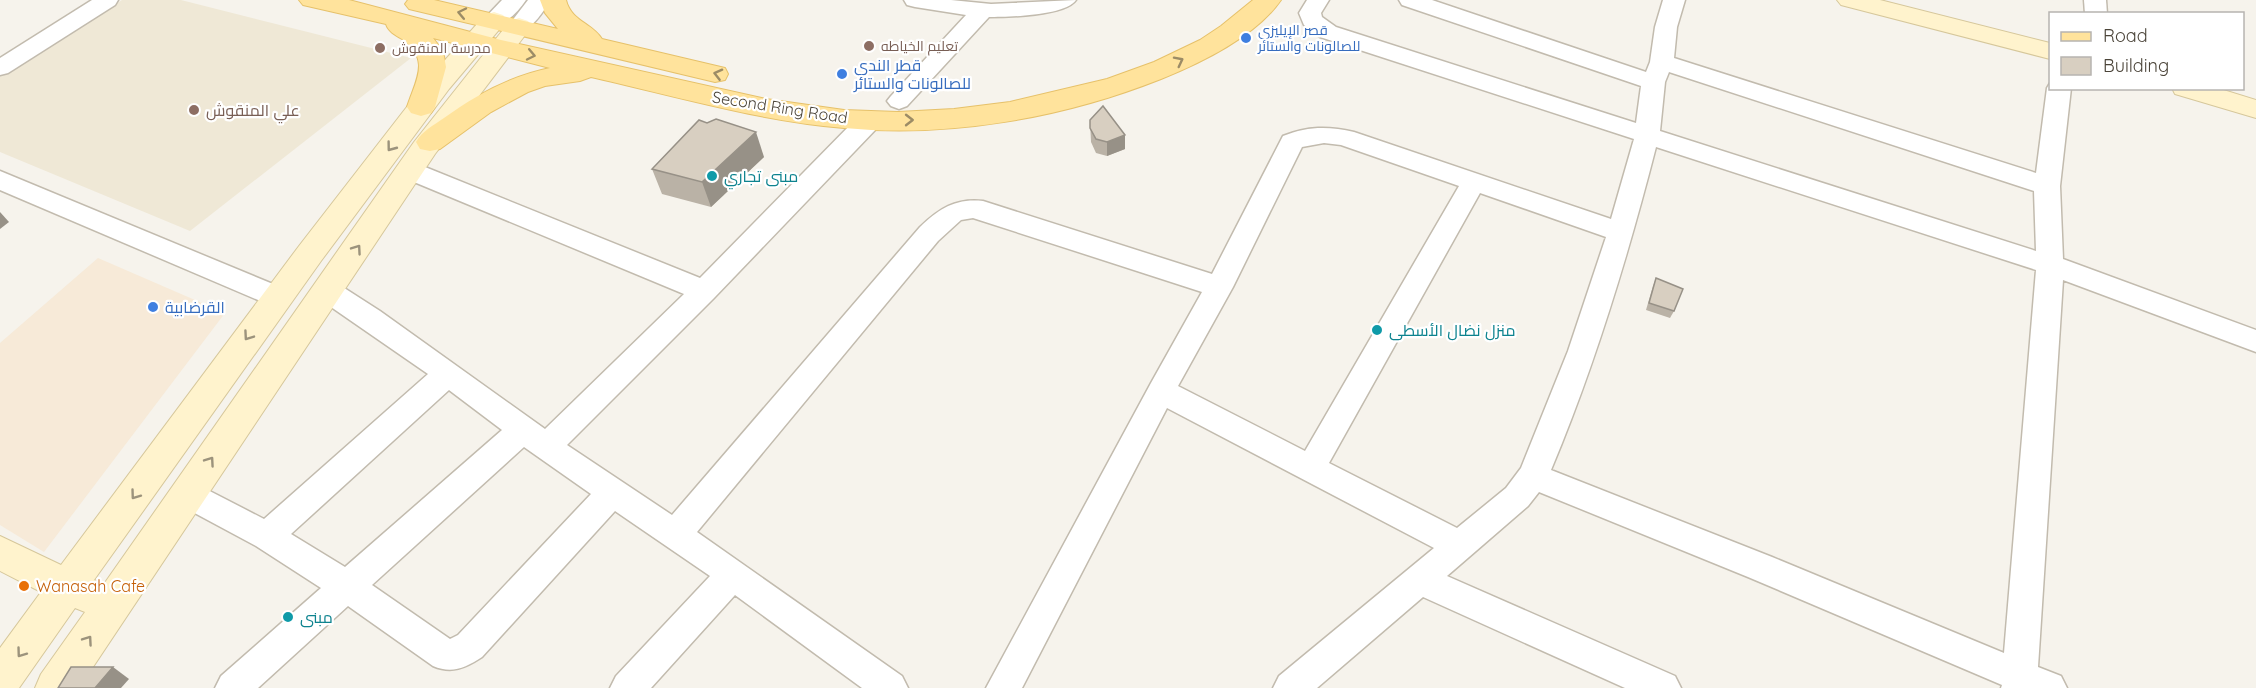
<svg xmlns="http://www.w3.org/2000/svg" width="2256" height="688" font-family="Quicksand,Cairo,sans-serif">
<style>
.commercial{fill:#f7ead8}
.education{fill:#efe8d6}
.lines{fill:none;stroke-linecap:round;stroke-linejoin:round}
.street-casing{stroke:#c2bbae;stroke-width:3}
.secondary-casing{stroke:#d6c79b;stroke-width:2}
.primary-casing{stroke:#e6c16a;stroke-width:2}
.street{fill:#fff;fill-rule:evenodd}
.secondary{fill:#fff3cd;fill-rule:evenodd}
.primary{fill:#ffe39c;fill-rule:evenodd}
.wall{fill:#bab2a6}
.shaded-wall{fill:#979187}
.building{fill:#d8cfc1;stroke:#979187;stroke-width:1.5}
.oneway{stroke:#9c8c66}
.oneway2{stroke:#9c937c}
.shop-dot{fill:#3f7fe0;stroke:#fff;stroke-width:2}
.education-dot{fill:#8d6e63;stroke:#fff;stroke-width:2}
.culture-dot{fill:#0f9aa8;stroke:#fff;stroke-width:2}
.food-dot{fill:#e8710a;stroke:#fff;stroke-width:2}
.labels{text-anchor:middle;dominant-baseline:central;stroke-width:4.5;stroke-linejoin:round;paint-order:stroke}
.far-shop-label{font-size:14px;fill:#366cbe;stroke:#fff;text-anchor:start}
.far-education-label{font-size:14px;fill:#785e54;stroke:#fff;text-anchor:start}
.shop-label{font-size:16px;fill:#366cbe;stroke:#fff;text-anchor:start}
.street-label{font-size:16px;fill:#4b4439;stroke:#fff}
.education-label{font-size:16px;fill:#785e54;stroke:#fff;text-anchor:start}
.culture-label{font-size:16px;fill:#0d838f;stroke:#fff;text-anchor:start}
.food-label{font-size:16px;fill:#c56008;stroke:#fff;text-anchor:start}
</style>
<rect width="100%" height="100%" fill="#f6f3ec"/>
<path class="commercial" d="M 98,258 L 225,313 L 44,552 L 0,525 L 0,343 Z"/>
<path class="education" d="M 122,0 L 181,0 L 411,58 L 190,231 L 0,152 L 0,76 Z"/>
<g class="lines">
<g class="street-casing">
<g id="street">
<path d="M 92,0 L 118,0 L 115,5 L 8,73 L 0,75 L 0,58 Z"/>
<path d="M 502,0 L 526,0 C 517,13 503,29 486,25 L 483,20 Z"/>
<path d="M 528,0 L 551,0 C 541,14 530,35 511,31 L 508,26 Z"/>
<path d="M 904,0 L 951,0 L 991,4 L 1076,0 C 1065,16 1007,17 989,17 L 907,106 L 899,109 L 891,106 L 887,101 L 891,96 L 966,15 L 915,7 L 907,5 Z"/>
<path d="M 1307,0 L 1329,0 L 1321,13 L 1322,17 L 1336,27 L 1636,123 L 1641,86 L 1402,5 L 1399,0 L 1432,0 L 1646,72 L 1650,62 L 1655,27 L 1663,0 L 1685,0 L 1677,27 L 1674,58 L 2036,173 L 2047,88 L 2050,83 L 2050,88 L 2071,88 L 2060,186 L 2063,259 L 2256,330 L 2256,352 L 2063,280 L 2038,667 L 2061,676 L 2067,688 L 2001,688 L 2002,685 L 1748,577 L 1539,492 L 1528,506 L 1447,576 L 1675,676 L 1681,688 L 1625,688 L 1423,597 L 1317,688 L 1273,688 L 1279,676 L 1434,548 L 1167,408 L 1022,688 L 986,688 L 1151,383 L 1202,292 L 973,218 L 961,220 L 938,241 L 697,532 L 902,676 L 908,688 L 862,688 L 735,595 L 651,688 L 610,688 L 616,676 L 710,576 L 615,511 L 482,657 C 465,668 452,674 433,666 L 348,606 L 258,688 L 215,688 L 221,676 L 321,588 L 256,546 L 176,503 L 171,494 L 176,485 L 187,481 L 198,485 L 264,519 L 428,374 L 318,298 L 314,291 L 318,284 L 328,281 L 338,284 L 380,311 L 545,429 L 684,294 L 402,177 L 398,171 L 402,165 L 411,162 L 420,165 L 700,278 L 860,115 L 869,113 L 878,115 L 881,121 L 878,127 L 714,298 L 567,445 L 672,515 L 920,227 C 939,209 955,198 983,201 L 1212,274 L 1283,136 C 1307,126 1329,126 1354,132 L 1611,219 L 1634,139 L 1320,37 L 1304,25 L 1299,13 ZM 1669,72 L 2034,191 L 2036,251 L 1660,131 L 1665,82 ZM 1324,143 L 1341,145 L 1459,186 L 1305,451 L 1178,386 L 1233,287 L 1302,147 ZM 1656,147 L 2036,270 L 2004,653 L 1772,557 L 1551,470 C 1595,365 1628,256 1656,147 ZM 1480,193 L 1606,237 L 1568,351 L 1521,468 L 1506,488 L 1457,528 L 1329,463 ZM 449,390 L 502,430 L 345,567 L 291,534 ZM 524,447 L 591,494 L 458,635 L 450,639 L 372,585 Z"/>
<path d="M 2084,0 L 2106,0 L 2107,14 L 2085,14 Z"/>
<path d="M 0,171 L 285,289 L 289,296 L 285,303 L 275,306 L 265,303 L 0,190 Z"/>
</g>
</g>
<g class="secondary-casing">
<g id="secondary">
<path d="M 1837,0 L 1880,0 L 2050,43 L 2050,59 L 1841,5 Z"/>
<path d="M 494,12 L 503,15 L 507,20 L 503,25 L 449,89 L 321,261 L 94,580 L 104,584 L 414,142 L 510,21 L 519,18 L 528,21 L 532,26 L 435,154 L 79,688 L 35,688 L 41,674 L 85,612 L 75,608 L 19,688 L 0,688 L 0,648 L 41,592 L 0,571 L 0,536 L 61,565 L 299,246 L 430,77 L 485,15 Z"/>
<path d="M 2172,88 L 2217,88 L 2256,100 L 2256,118 L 2175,94 Z"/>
</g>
</g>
<g class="primary-casing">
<g id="primary">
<path d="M 299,0 L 349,0 L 501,40 L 766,99 L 844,110 L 898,112 L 954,109 L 1010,102 L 1107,79 L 1154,62 L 1200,40 L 1221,26 L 1253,0 L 1281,0 C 1256,36 1201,63 1161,79 C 1063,118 949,138 844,128 C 759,121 675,96 591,77 L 580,81 L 545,86 L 528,92 L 491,112 L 440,149 L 430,151 L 420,149 L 416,142 C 422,131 434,125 444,118 C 477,94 511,76 550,68 L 433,38 L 443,51 L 446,67 L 435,107 L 431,113 L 421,116 L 411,113 L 407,107 C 416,79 431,60 402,39 C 395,35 388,31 386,24 L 303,5 Z"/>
<path d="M 408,0 L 434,0 L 558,29 L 545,13 L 540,0 L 566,0 C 571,21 592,23 602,39 L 725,68 L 728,74 L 725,80 L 715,82 L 409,9 L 405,4 Z"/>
</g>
</g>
<use href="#street" class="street"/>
<use href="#secondary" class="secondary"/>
<use href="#primary" class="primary"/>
</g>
<g class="wall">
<path d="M 1090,120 L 1125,149 L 1107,156 L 1096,153 L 1091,142 Z"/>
<path d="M 764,157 L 711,207 L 662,194 L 652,169 Z"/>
<path d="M 1656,278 L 1674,311 L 1670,318 L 1646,310 L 1653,286 Z"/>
</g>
<g class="shaded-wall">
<path d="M 756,132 L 764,157 L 711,207 L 702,182 Z"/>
<path d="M 1125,135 L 1125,149 L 1107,156 L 1107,142 Z"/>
<path d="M 0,212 L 9,222 L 0,229 Z"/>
<path d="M 113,667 L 129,679 L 121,688 L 95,688 Z"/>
</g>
<g class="building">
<path d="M 1103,106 L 1125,135 L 1107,142 L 1096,139 L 1090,128 L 1090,120 Z"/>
<path d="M 716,119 L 756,132 L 702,182 L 652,169 L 699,120 L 707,123 Z"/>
<path d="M 1656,278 L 1683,289 L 1674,311 L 1649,303 Z"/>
<path d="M 71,667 L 113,667 L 95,688 L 58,688 Z"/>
</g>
<defs><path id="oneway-chevron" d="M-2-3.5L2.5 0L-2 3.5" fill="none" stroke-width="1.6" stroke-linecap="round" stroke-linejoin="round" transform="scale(1.5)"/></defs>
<g class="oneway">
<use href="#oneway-chevron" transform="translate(462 13) rotate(-168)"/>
<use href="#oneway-chevron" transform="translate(531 55) rotate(12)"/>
<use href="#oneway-chevron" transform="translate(1179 61) rotate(-27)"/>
<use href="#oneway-chevron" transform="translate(718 74) rotate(-166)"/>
<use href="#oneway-chevron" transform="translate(909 120)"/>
</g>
<g class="oneway2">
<use href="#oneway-chevron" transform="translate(391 147) rotate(127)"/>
<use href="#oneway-chevron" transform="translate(357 249) rotate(-55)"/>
<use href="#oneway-chevron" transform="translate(248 336) rotate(125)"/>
<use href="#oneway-chevron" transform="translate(210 461) rotate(-55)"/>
<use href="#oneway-chevron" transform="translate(135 495) rotate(126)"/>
<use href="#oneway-chevron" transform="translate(88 640) rotate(-55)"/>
<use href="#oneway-chevron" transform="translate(21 653) rotate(126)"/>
</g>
<g class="shop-dot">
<circle cx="1246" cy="38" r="6"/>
<circle cx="842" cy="74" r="6"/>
<circle cx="153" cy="307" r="6"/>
</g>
<g class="education-dot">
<circle cx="869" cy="46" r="6"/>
<circle cx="380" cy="48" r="6"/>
<circle cx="194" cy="110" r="6"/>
</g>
<g class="culture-dot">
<circle cx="712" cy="176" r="6"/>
<circle cx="1377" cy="330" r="6"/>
<circle cx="288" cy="617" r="6"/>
</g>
<circle class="food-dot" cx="24" cy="586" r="6"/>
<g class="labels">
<g class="far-shop-label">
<text x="1258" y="30">قصر الإيليزي<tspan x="1258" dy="16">للصالونات والستائر</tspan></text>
</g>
<g class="far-education-label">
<text x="881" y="46">تعليم الخياطه</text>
<text x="392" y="48">مدرسة المنقوش</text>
</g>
<g class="shop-label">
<text x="854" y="65">قطر الندي<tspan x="854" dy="18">للصالونات والستائر</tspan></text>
<text x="165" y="307">القرضابية</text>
</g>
<g class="street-label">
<text transform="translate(780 107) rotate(9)">Second Ring Road</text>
</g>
<g class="education-label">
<text x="206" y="110">علي المنقوش</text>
</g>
<g class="culture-label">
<text x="724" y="176">مبنى تجاري</text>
<text x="1389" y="330">منزل نضال الأسطى</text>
<text x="300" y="617">مبنى</text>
</g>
<g class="food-label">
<text x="36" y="586">Wanasah Cafe</text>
</g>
</g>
<rect x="2049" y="12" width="195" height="78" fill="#ffffff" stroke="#b7b4b0" stroke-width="1.5"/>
<rect x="2061" y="32" width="30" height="9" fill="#ffe39c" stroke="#b7b4b0" stroke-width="1.5"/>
<text x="2103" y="42" font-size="18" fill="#4b4439">Road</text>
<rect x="2061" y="57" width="30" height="18" fill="#d8cfc1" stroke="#b7b4b0" stroke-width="1.5"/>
<text x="2103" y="72" font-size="18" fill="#4b4439">Building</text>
</svg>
